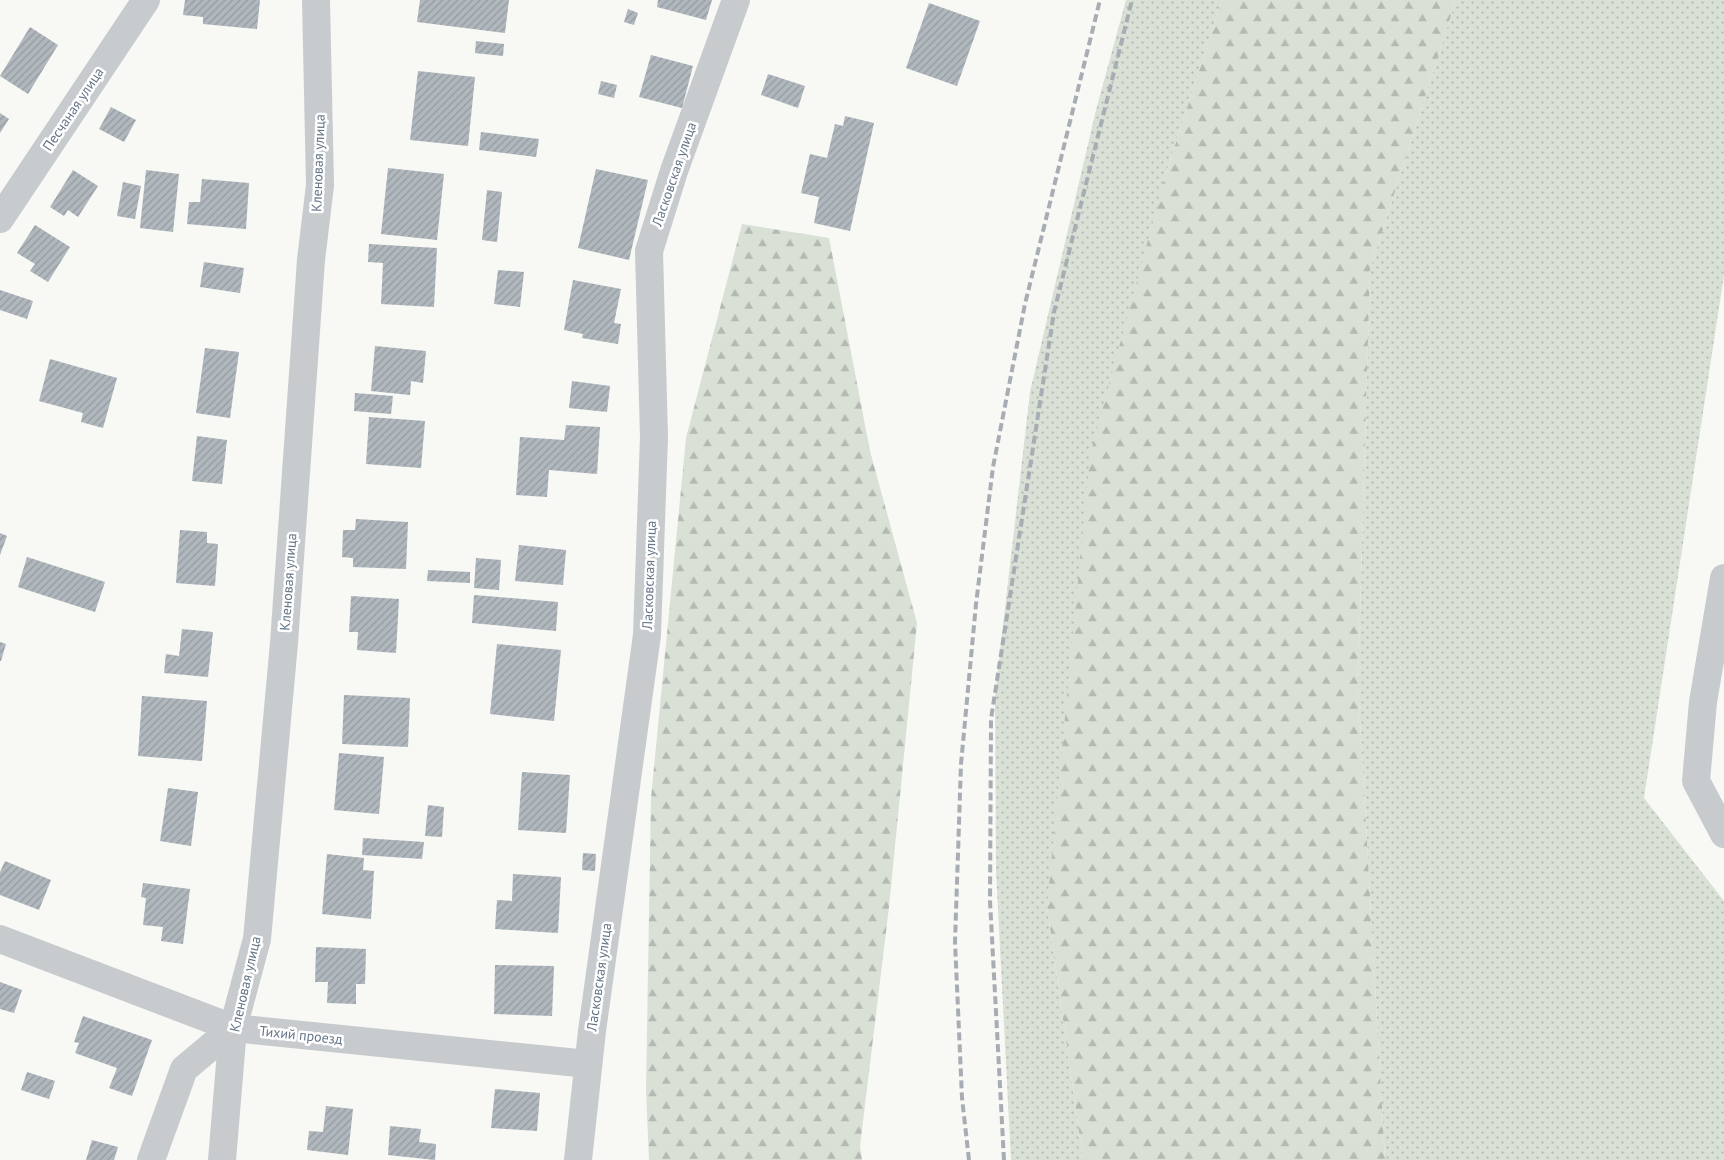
<svg xmlns="http://www.w3.org/2000/svg" width="1724" height="1160" font-family="'PT Sans',sans-serif">
<style>
.grass{fill:url(#grass-dots)}
.forest{fill:url(#forest-firs)}
.building{fill:url(#building-hatch)}
.lines{fill:none;stroke-linecap:round;stroke-linejoin:round}
.minor{stroke:#c7cbce;stroke-width:28}
.rail{stroke:#a7adb3;stroke-width:4;stroke-dasharray:8 4;stroke-linecap:butt}
.labels{text-anchor:middle;dominant-baseline:central;stroke-width:5;stroke-linejoin:round;paint-order:stroke}
.street-label{font-size:14px;fill:#657688;stroke:#fff}
</style>
<defs>
<pattern id="grass-dots" width="8" height="8" patternUnits="userSpaceOnUse" patternTransform="scale(1.25)"><rect width="8" height="8" fill="#d9e0d5"/><path d="M2 2h.1M6 6h.1" fill="none" stroke="#b4bab3" stroke-width="1.8" stroke-linecap="round"/></pattern>
<pattern id="forest-firs" width="22" height="20" patternUnits="userSpaceOnUse" patternTransform="scale(1.25)"><rect width="22" height="20" fill="#d9e0d5"/><path d="M5 1l3.5 6h-7zM16 11l3.5 6h-7z" fill="#b4bab3"/></pattern>
<pattern id="building-hatch" width="6" height="6" patternUnits="userSpaceOnUse" patternTransform="scale(1.25)"><rect width="6" height="6" fill="#b0b8be"/><path d="M-1 1l2-2M0 6l6-6M5 7l2-2" fill="none" stroke="#939aa0"/></pattern>
</defs>
<rect width="100%" height="100%" fill="#f8f8f5"/>
<g class="grass">
<path d="M 1126,0 L 1222,0 L 1167,170 L 1047,906 L 1083,1160 L 1011,1160 L 996,870 L 995,695 L 1030,392 L 1096,110 Z"/>
<path d="M 1456,0 L 1724,0 L 1724,275 L 1644,798 L 1724,901 L 1724,1160 L 1385,1160 L 1358,684 L 1370,270 Z"/>
</g>
<g class="forest">
<path d="M 1222,0 L 1456,0 L 1370,270 L 1358,684 L 1385,1160 L 1083,1160 L 1047,906 L 1090,455 L 1167,170 Z"/>
<path d="M 742,224 L 829,238 L 870,451 L 917,623 L 889,907 L 860,1146 L 862,1160 L 649,1160 L 646,1090 L 651,798 L 686,438 Z"/>
</g>
<g class="building">
<path d="M 185,0 L 260,0 L 257,29 L 203,24 L 203,17 L 183,15 Z"/>
<path d="M 420,0 L 509,0 L 505,33 L 417,22 Z"/>
<path d="M 658,0 L 712,0 L 706,20 L 657,7 Z"/>
<path d="M 929,3 L 980,21 L 957,86 L 906,68 Z"/>
<path d="M 628,9 L 638,13 L 634,25 L 624,22 Z"/>
<path d="M 30,27 L 58,45 L 28,94 L 0,76 Z"/>
<path d="M 476,41 L 504,44 L 503,56 L 475,53 Z"/>
<path d="M 651,55 L 693,66 L 682,108 L 639,97 Z"/>
<path d="M 418,71 L 475,77 L 468,146 L 410,140 Z"/>
<path d="M 768,74 L 805,86 L 798,108 L 761,95 Z"/>
<path d="M 601,81 L 617,85 L 614,98 L 598,94 Z"/>
<path d="M 111,107 L 136,120 L 124,142 L 99,129 Z"/>
<path d="M 0,113 L 9,119 L 0,133 Z"/>
<path d="M 845,116 L 874,123 L 850,231 L 814,223 L 819,197 L 801,193 L 810,154 L 827,158 L 835,124 L 843,126 Z"/>
<path d="M 481,132 L 539,139 L 536,157 L 479,150 Z"/>
<path d="M 388,168 L 444,174 L 437,240 L 381,234 Z"/>
<path d="M 596,169 L 648,180 L 629,260 L 578,248 Z"/>
<path d="M 73,170 L 98,186 L 78,217 L 68,210 L 64,216 L 50,207 Z"/>
<path d="M 146,170 L 179,174 L 173,232 L 140,228 Z"/>
<path d="M 202,179 L 249,183 L 246,229 L 187,224 L 189,202 L 200,202 Z"/>
<path d="M 123,182 L 141,186 L 135,219 L 117,216 Z"/>
<path d="M 487,190 L 502,192 L 497,242 L 482,240 Z"/>
<path d="M 35,225 L 70,247 L 48,282 L 30,271 L 35,264 L 17,253 Z"/>
<path d="M 369,244 L 437,248 L 434,307 L 381,304 L 383,263 L 368,262 Z"/>
<path d="M 204,262 L 244,268 L 240,293 L 200,287 Z"/>
<path d="M 498,270 L 524,272 L 520,307 L 494,304 Z"/>
<path d="M 573,280 L 621,289 L 614,323 L 621,324 L 618,344 L 582,338 L 583,334 L 564,330 Z"/>
<path d="M 0,290 L 33,301 L 27,319 L 0,310 Z"/>
<path d="M 375,346 L 426,351 L 423,383 L 411,381 L 410,395 L 371,391 Z"/>
<path d="M 205,348 L 239,352 L 230,418 L 196,413 Z"/>
<path d="M 50,359 L 117,378 L 103,428 L 81,422 L 83,413 L 39,401 Z"/>
<path d="M 572,381 L 610,386 L 607,412 L 569,408 Z"/>
<path d="M 355,393 L 393,396 L 391,414 L 354,411 Z"/>
<path d="M 369,417 L 425,421 L 421,468 L 366,464 Z"/>
<path d="M 566,425 L 600,427 L 597,474 L 549,470 L 547,497 L 516,495 L 520,437 L 564,440 Z"/>
<path d="M 197,436 L 227,440 L 222,484 L 192,481 Z"/>
<path d="M 356,519 L 408,522 L 406,569 L 353,567 L 353,558 L 342,557 L 343,530 L 355,530 Z"/>
<path d="M 180,530 L 207,532 L 207,543 L 218,544 L 215,586 L 176,583 Z"/>
<path d="M 0,533 L 7,536 L 0,555 Z"/>
<path d="M 519,545 L 566,550 L 563,585 L 515,581 Z"/>
<path d="M 27,557 L 105,582 L 95,612 L 18,587 Z"/>
<path d="M 476,558 L 501,560 L 499,590 L 474,588 Z"/>
<path d="M 428,570 L 470,572 L 470,583 L 427,581 Z"/>
<path d="M 474,595 L 558,602 L 556,631 L 472,623 Z"/>
<path d="M 351,596 L 399,599 L 396,653 L 357,650 L 358,632 L 349,632 Z"/>
<path d="M 182,629 L 213,632 L 208,677 L 164,673 L 166,654 L 179,656 Z"/>
<path d="M 0,642 L 6,644 L 1,661 L 0,661 Z"/>
<path d="M 497,644 L 561,650 L 554,721 L 490,714 Z"/>
<path d="M 344,695 L 410,698 L 408,747 L 342,744 Z"/>
<path d="M 142,696 L 207,701 L 202,761 L 138,756 Z"/>
<path d="M 339,753 L 384,757 L 379,814 L 334,810 Z"/>
<path d="M 522,772 L 570,775 L 566,833 L 518,830 Z"/>
<path d="M 168,788 L 198,792 L 191,846 L 160,841 Z"/>
<path d="M 428,805 L 444,807 L 442,837 L 425,836 Z"/>
<path d="M 363,838 L 424,842 L 422,859 L 362,855 Z"/>
<path d="M 583,853 L 596,854 L 595,871 L 582,870 Z"/>
<path d="M 327,854 L 364,858 L 363,870 L 374,871 L 371,919 L 322,914 Z"/>
<path d="M 5,861 L 51,880 L 39,910 L 0,895 L 0,872 Z"/>
<path d="M 513,874 L 561,877 L 558,933 L 495,929 L 497,900 L 512,901 Z"/>
<path d="M 143,883 L 190,889 L 183,944 L 161,941 L 163,927 L 143,925 L 146,898 L 141,897 Z"/>
<path d="M 316,947 L 366,949 L 365,984 L 356,984 L 356,1004 L 327,1003 L 328,982 L 315,982 Z"/>
<path d="M 495,965 L 554,966 L 552,1016 L 494,1014 Z"/>
<path d="M 0,982 L 22,990 L 14,1013 L 0,1009 Z"/>
<path d="M 83,1016 L 152,1040 L 132,1096 L 109,1088 L 117,1068 L 75,1053 L 79,1043 L 74,1042 Z"/>
<path d="M 27,1072 L 55,1081 L 49,1099 L 21,1090 Z"/>
<path d="M 495,1089 L 540,1093 L 537,1131 L 491,1128 Z"/>
<path d="M 326,1106 L 353,1109 L 348,1155 L 307,1150 L 309,1131 L 323,1132 Z"/>
<path d="M 390,1126 L 421,1129 L 419,1142 L 436,1144 L 435,1160 L 388,1155 Z"/>
<path d="M 92,1140 L 118,1147 L 114,1160 L 86,1160 Z"/>
</g>
<g class="lines">
<g class="minor">
<path d="M 0,219 L 146,0"/>
<path d="M 1724,578 L 1703,702 L 1696,781 L 1724,834"/>
<path d="M 0,939 L 233,1028 L 588,1064"/>
<path d="M 151,1160 L 184,1069 L 233,1028"/>
<path d="M 222,1160 L 233,1028 L 257,939 L 284,643 L 311,260 L 320,185 L 316,0"/>
<path d="M 578,1160 L 592,1031 L 647,635 L 654,437 L 649,251 L 674,171 L 736,0"/>
</g>
<g class="rail">
<path d="M 969,1160 L 962,1098 L 955,942 L 961,764 L 976,604 L 993,467 L 1025,304 L 1100,0"/>
<path d="M 1004,1160 L 990,901 L 991,719 L 1054,312 L 1132,0"/>
</g>
</g>
<g class="labels">
<g class="street-label">
<text transform="translate(73 109) rotate(-56)">Песчаная улица</text>
<text transform="translate(318 163) rotate(-88)">Кленовая улица</text>
<text transform="translate(674 174) rotate(-71)">Ласковская улица</text>
<text transform="translate(649 575) rotate(-88)">Ласковская улица</text>
<text transform="translate(288 582) rotate(-86)">Кленовая улица</text>
<text transform="translate(599 977) rotate(-82)">Ласковская улица</text>
<text transform="translate(245 984) rotate(-77)">Кленовая улица</text>
<text transform="translate(301 1035) rotate(6)">Тихий проезд</text>
</g>
</g>
</svg>
